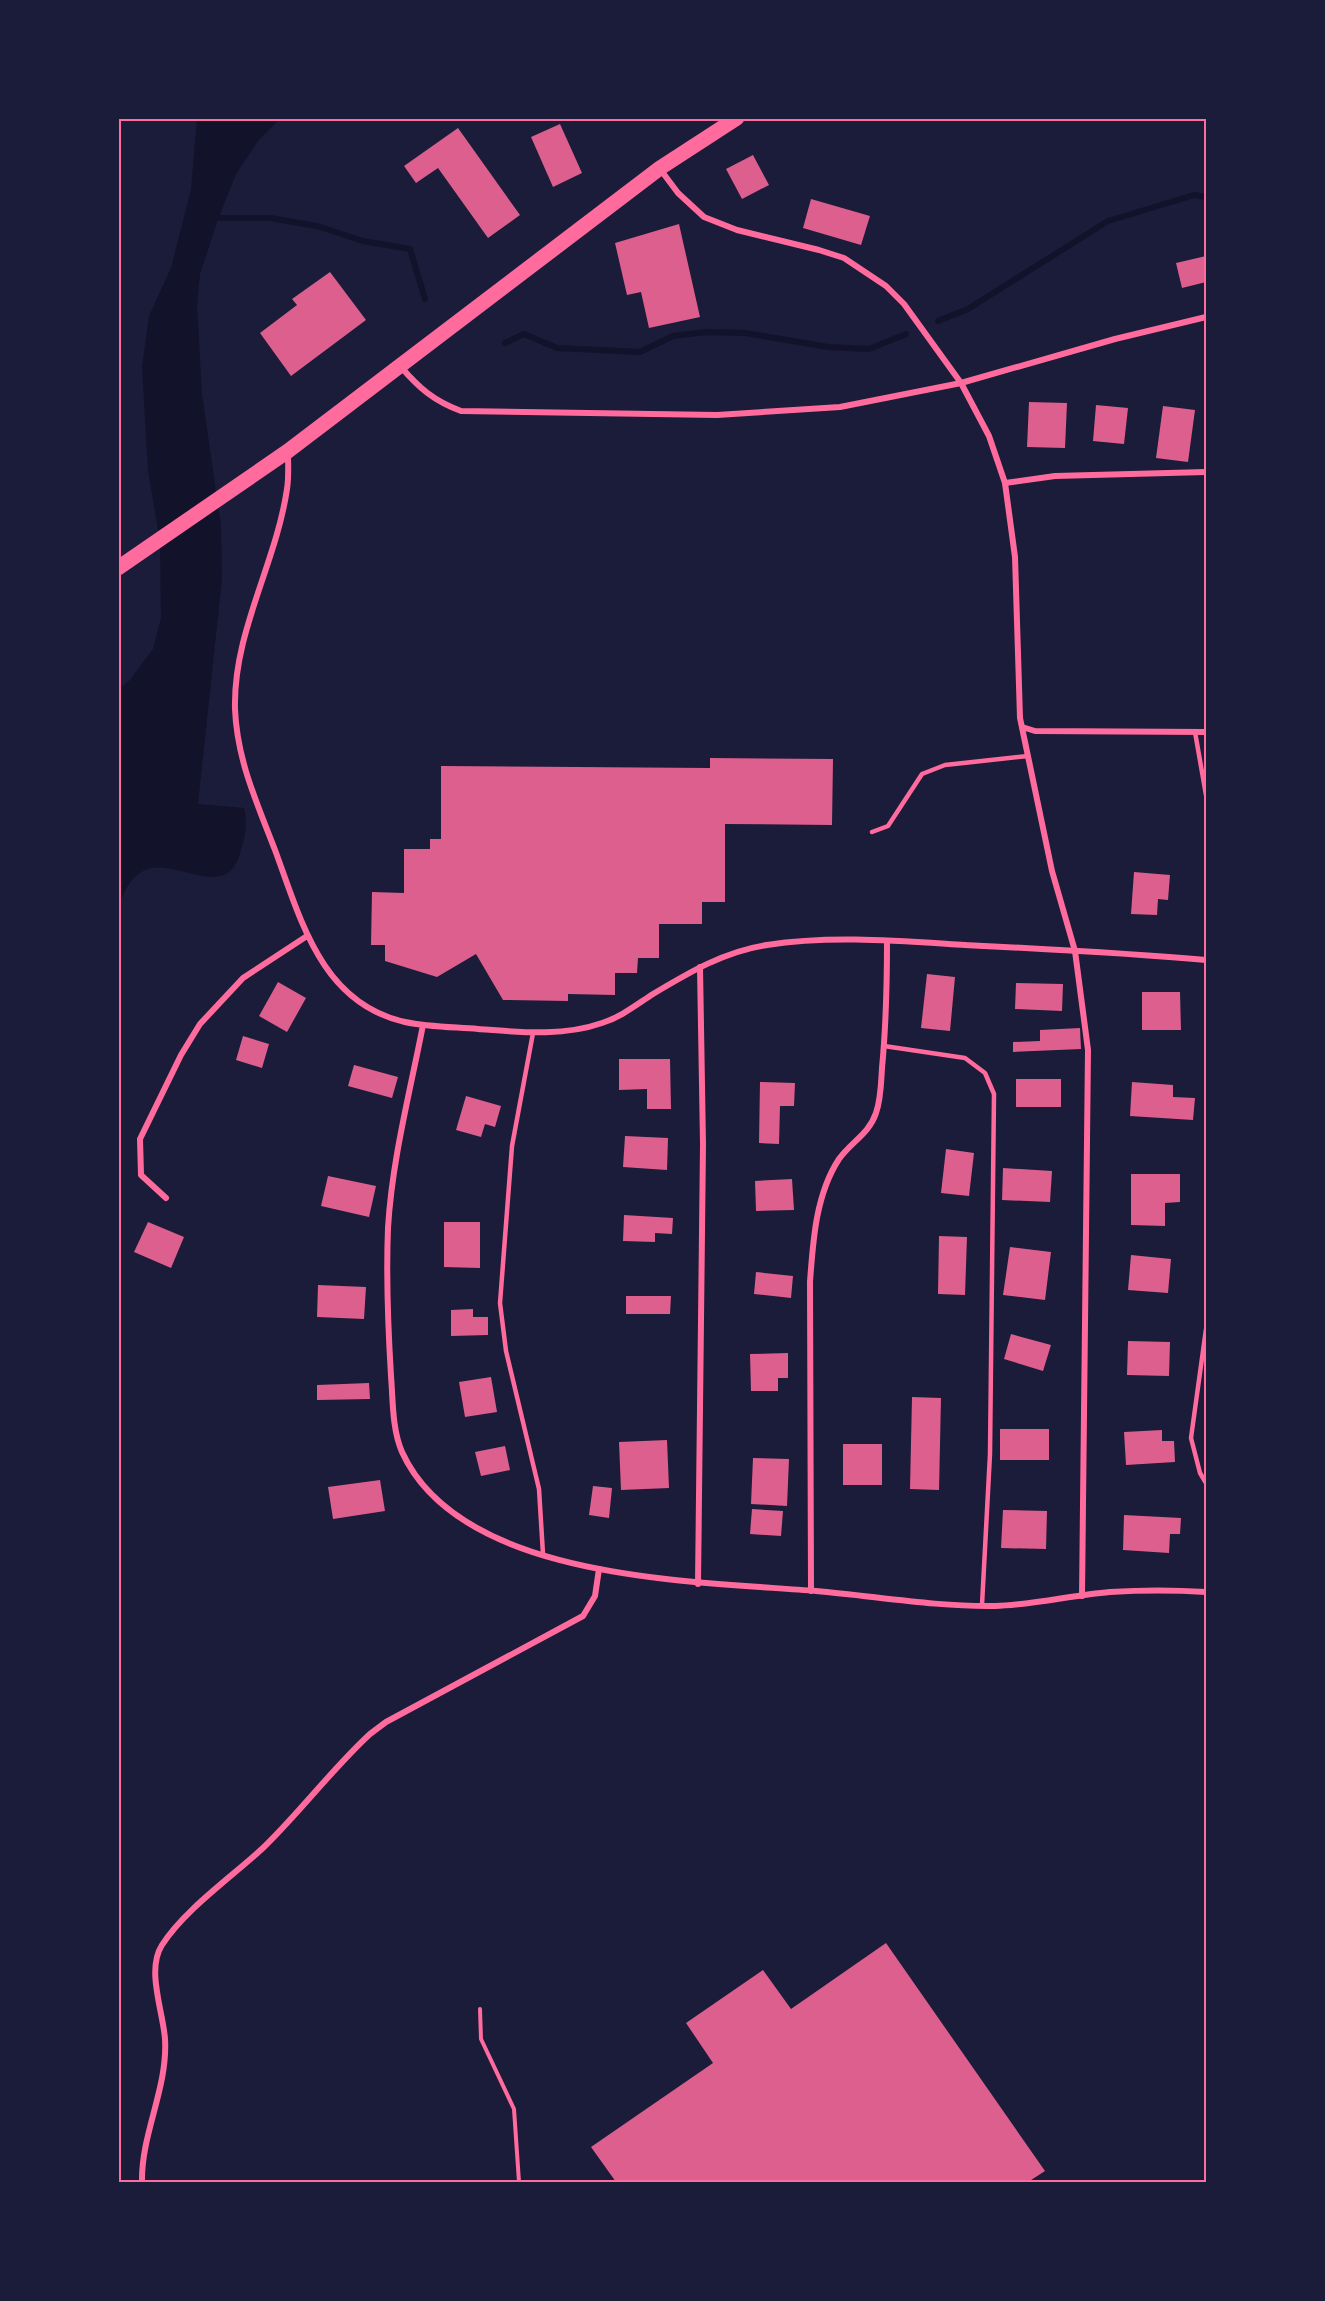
<svg xmlns="http://www.w3.org/2000/svg" width="1325" height="2301" font-family="'Sofia Sans Condensed',sans-serif">
<style>
.water{fill:#12122b}
.lines{fill:none;stroke-linecap:round;stroke-linejoin:round}
.stream{stroke:#12122b;stroke-width:6}
.building{fill:#dd5f8e}
.path{stroke:#ff6b9d;stroke-width:4}
.service{stroke:#ff6b9d;stroke-width:4.5}
.minor{stroke:#ff6b9d;stroke-width:6}
.primary{stroke:#ff6b9d;stroke-width:15}
.neatline{fill:none;stroke:#ff6b9d;stroke-width:2}
</style>
<rect width="100%" height="100%" fill="#1b1b3a"/>
<path class="water" d="M 197,119 L 280,119 L 258,141 L 236,174 L 218,219 L 200,274 L 197,305 L 202,394 L 221,526 L 222,579 L 198,804 L 244,808 C 248,823 245,838 240,853 C 227,902 178,859 148,869 C 131,875 126,889 119,903 L 119,689 L 130,680 L 153,649 L 161,618 L 160,542 L 148,470 L 142,367 L 149,316 L 171,268 L 191,190 Z"/>
<g class="lines">
<g class="stream">
<path d="M 212,218 L 270,218 L 317,226 L 363,241 L 410,249 L 425,299"/>
<path d="M 938,321 L 968,309 L 1108,221 L 1194,195 L 1206,197"/>
<path d="M 505,343 L 524,334 L 557,348 L 640,352 L 673,336 L 706,332 L 745,333 L 828,347 L 869,349 L 906,334"/>
</g>
</g>
<g class="building">
<path d="M 560,124 L 582,173 L 553,187 L 531,137 Z"/>
<path d="M 458,128 L 520,215 L 488,238 L 438,168 L 416,183 L 404,166 Z"/>
<path d="M 753,155 L 769,185 L 742,199 L 726,169 Z"/>
<path d="M 811,199 L 870,216 L 861,245 L 803,228 Z"/>
<path d="M 679,224 L 700,317 L 649,328 L 641,292 L 627,295 L 615,243 Z"/>
<path d="M 1206,256 L 1206,282 L 1182,288 L 1176,263 Z"/>
<path d="M 330,272 L 366,320 L 291,376 L 260,333 L 297,305 L 292,299 Z"/>
<path d="M 1029,402 L 1067,403 L 1065,448 L 1027,447 Z"/>
<path d="M 1096,405 L 1128,408 L 1124,444 L 1093,441 Z"/>
<path d="M 1163,406 L 1195,410 L 1188,462 L 1156,458 Z"/>
<path d="M 710,758 L 833,759 L 832,825 L 725,824 L 725,902 L 702,902 L 702,924 L 659,924 L 659,958 L 638,958 L 637,973 L 615,973 L 615,995 L 568,994 L 568,1001 L 503,1000 L 476,954 L 437,977 L 385,961 L 385,945 L 371,945 L 372,892 L 404,893 L 404,849 L 430,849 L 430,839 L 441,839 L 441,766 L 710,768 Z"/>
<path d="M 1134,872 L 1170,875 L 1168,900 L 1158,899 L 1157,915 L 1131,914 Z"/>
<path d="M 927,974 L 955,977 L 950,1031 L 921,1028 Z"/>
<path d="M 278,982 L 306,998 L 287,1032 L 259,1016 Z"/>
<path d="M 1016,983 L 1063,984 L 1062,1011 L 1015,1009 Z"/>
<path d="M 1142,992 L 1180,992 L 1181,1030 L 1142,1030 Z"/>
<path d="M 1080,1028 L 1081,1049 L 1013,1052 L 1013,1042 L 1040,1041 L 1040,1030 Z"/>
<path d="M 243,1036 L 269,1044 L 262,1068 L 236,1060 Z"/>
<path d="M 619,1059 L 670,1059 L 671,1109 L 647,1109 L 647,1089 L 619,1090 Z"/>
<path d="M 354,1065 L 398,1077 L 392,1098 L 348,1086 Z"/>
<rect x="1016" y="1079" width="45" height="28"/>
<path d="M 760,1082 L 795,1083 L 794,1106 L 780,1106 L 779,1144 L 759,1143 Z"/>
<path d="M 1132,1082 L 1173,1085 L 1173,1097 L 1195,1098 L 1193,1120 L 1130,1116 Z"/>
<path d="M 466,1096 L 501,1106 L 495,1127 L 485,1124 L 481,1137 L 456,1130 Z"/>
<path d="M 625,1136 L 668,1138 L 667,1170 L 623,1167 Z"/>
<path d="M 946,1149 L 974,1153 L 969,1196 L 941,1193 Z"/>
<path d="M 1003,1168 L 1052,1171 L 1050,1202 L 1002,1200 Z"/>
<path d="M 1131,1174 L 1180,1174 L 1180,1202 L 1165,1203 L 1165,1226 L 1131,1225 Z"/>
<path d="M 328,1176 L 376,1186 L 369,1217 L 321,1206 Z"/>
<path d="M 792,1179 L 794,1210 L 756,1211 L 755,1181 Z"/>
<path d="M 624,1215 L 673,1218 L 672,1234 L 655,1233 L 655,1242 L 623,1241 Z"/>
<path d="M 148,1222 L 184,1237 L 171,1268 L 134,1252 Z"/>
<path d="M 444,1222 L 480,1222 L 480,1268 L 444,1267 Z"/>
<path d="M 939,1236 L 967,1237 L 965,1295 L 938,1294 Z"/>
<path d="M 1010,1247 L 1051,1252 L 1045,1300 L 1003,1295 Z"/>
<path d="M 1131,1255 L 1171,1259 L 1168,1293 L 1128,1290 Z"/>
<path d="M 756,1272 L 793,1276 L 791,1298 L 754,1294 Z"/>
<path d="M 318,1285 L 366,1287 L 364,1319 L 317,1317 Z"/>
<path d="M 626,1296 L 671,1296 L 670,1314 L 626,1314 Z"/>
<path d="M 473,1309 L 473,1317 L 488,1317 L 488,1335 L 451,1336 L 451,1310 Z"/>
<path d="M 1011,1334 L 1051,1345 L 1043,1371 L 1004,1359 Z"/>
<path d="M 1128,1341 L 1170,1342 L 1169,1376 L 1127,1375 Z"/>
<path d="M 788,1353 L 788,1378 L 778,1378 L 778,1391 L 751,1391 L 750,1354 Z"/>
<path d="M 491,1377 L 497,1412 L 465,1417 L 459,1382 Z"/>
<path d="M 369,1383 L 370,1399 L 317,1400 L 317,1385 Z"/>
<path d="M 912,1397 L 941,1398 L 939,1490 L 910,1489 Z"/>
<rect x="1000" y="1429" width="49" height="31"/>
<path d="M 1162,1430 L 1162,1441 L 1174,1441 L 1175,1462 L 1126,1465 L 1124,1432 Z"/>
<path d="M 667,1440 L 669,1488 L 621,1490 L 619,1442 Z"/>
<rect x="843" y="1444" width="39" height="41"/>
<path d="M 505,1446 L 510,1470 L 481,1476 L 475,1452 Z"/>
<path d="M 753,1458 L 789,1459 L 787,1506 L 751,1504 Z"/>
<path d="M 380,1480 L 385,1511 L 333,1519 L 328,1487 Z"/>
<path d="M 593,1486 L 612,1488 L 609,1518 L 589,1515 Z"/>
<path d="M 752,1509 L 783,1511 L 781,1536 L 750,1534 Z"/>
<path d="M 1003,1510 L 1047,1511 L 1046,1549 L 1001,1548 Z"/>
<path d="M 1124,1515 L 1181,1518 L 1180,1534 L 1170,1534 L 1169,1553 L 1123,1550 Z"/>
<path d="M 886,1943 L 1045,2171 L 1028,2182 L 616,2182 L 591,2147 L 713,2063 L 686,2023 L 763,1970 L 791,2009 Z"/>
</g>
<g class="lines">
<path class="path" d="M 480,2009 L 481,2039 L 514,2109 L 519,2182"/>
<g class="service">
<path d="M 1195,732 L 1206,795"/>
<path d="M 872,832 L 888,826 L 922,774 L 945,765 L 1028,756"/>
<path d="M 533,1033 L 512,1146 L 500,1303 L 506,1351 L 539,1489 L 543,1554"/>
<path d="M 884,1046 L 965,1058 L 985,1073 L 994,1094 L 990,1454 L 982,1605"/>
<path d="M 1206,1329 L 1191,1438 L 1200,1473 L 1206,1483"/>
</g>
<g class="minor">
<path d="M 660,169 L 678,193 L 704,217 L 737,230 L 819,250 L 844,258 L 886,286 L 904,304 L 961,383 L 989,436 L 1005,483 L 1015,557 L 1020,718 L 1052,871 L 1075,951 L 1088,1050 L 1082,1596"/>
<path d="M 401,367 C 419,388 434,401 461,411 L 717,415 L 840,407 L 961,383 L 1115,339 L 1206,317"/>
<path d="M 288,452 C 288,464 289,477 287,489 C 276,564 233,632 235,709 C 237,760 257,803 275,850 C 301,920 321,1003 405,1022 C 429,1027 454,1027 478,1029 C 519,1032 562,1037 602,1023 C 621,1017 636,1005 653,994 C 688,973 725,951 767,945 C 831,935 900,941 965,945 C 1045,949 1126,953 1206,960"/>
<path d="M 1005,483 L 1055,476 L 1206,472"/>
<path d="M 1022,727 L 1035,731 L 1206,732"/>
<path d="M 423,1025 C 410,1092 392,1160 388,1228 C 386,1277 388,1327 391,1376 C 393,1400 392,1429 402,1452 C 461,1581 694,1581 816,1591 C 875,1596 936,1607 995,1606 C 1034,1605 1072,1595 1110,1592 C 1142,1590 1174,1590 1206,1592"/>
<path d="M 166,1198 L 141,1175 L 140,1139 L 181,1055 L 200,1024 L 243,978 L 307,936"/>
<path d="M 698,1584 L 703,1144 L 700,967"/>
<path d="M 811,1591 L 810,1282 C 813,1240 816,1194 839,1159 C 851,1142 869,1134 876,1113 C 881,1099 881,1083 882,1068 C 886,1026 887,983 887,941"/>
<path d="M 142,2182 C 141,2134 168,2088 165,2039 C 163,2011 146,1970 162,1945 C 185,1909 233,1876 264,1847 C 301,1811 333,1768 370,1734 L 386,1722 L 583,1616 L 595,1596 L 599,1569"/>
</g>
<path class="primary" d="M 118,568 L 288,451 L 660,168 L 737,118"/>
</g>
<rect width="1325" height="2301" fill="none" stroke="#1b1b3a" stroke-width="240"/>
<rect x="120" y="120" width="1085" height="2061" class="neatline"/>
</svg>
